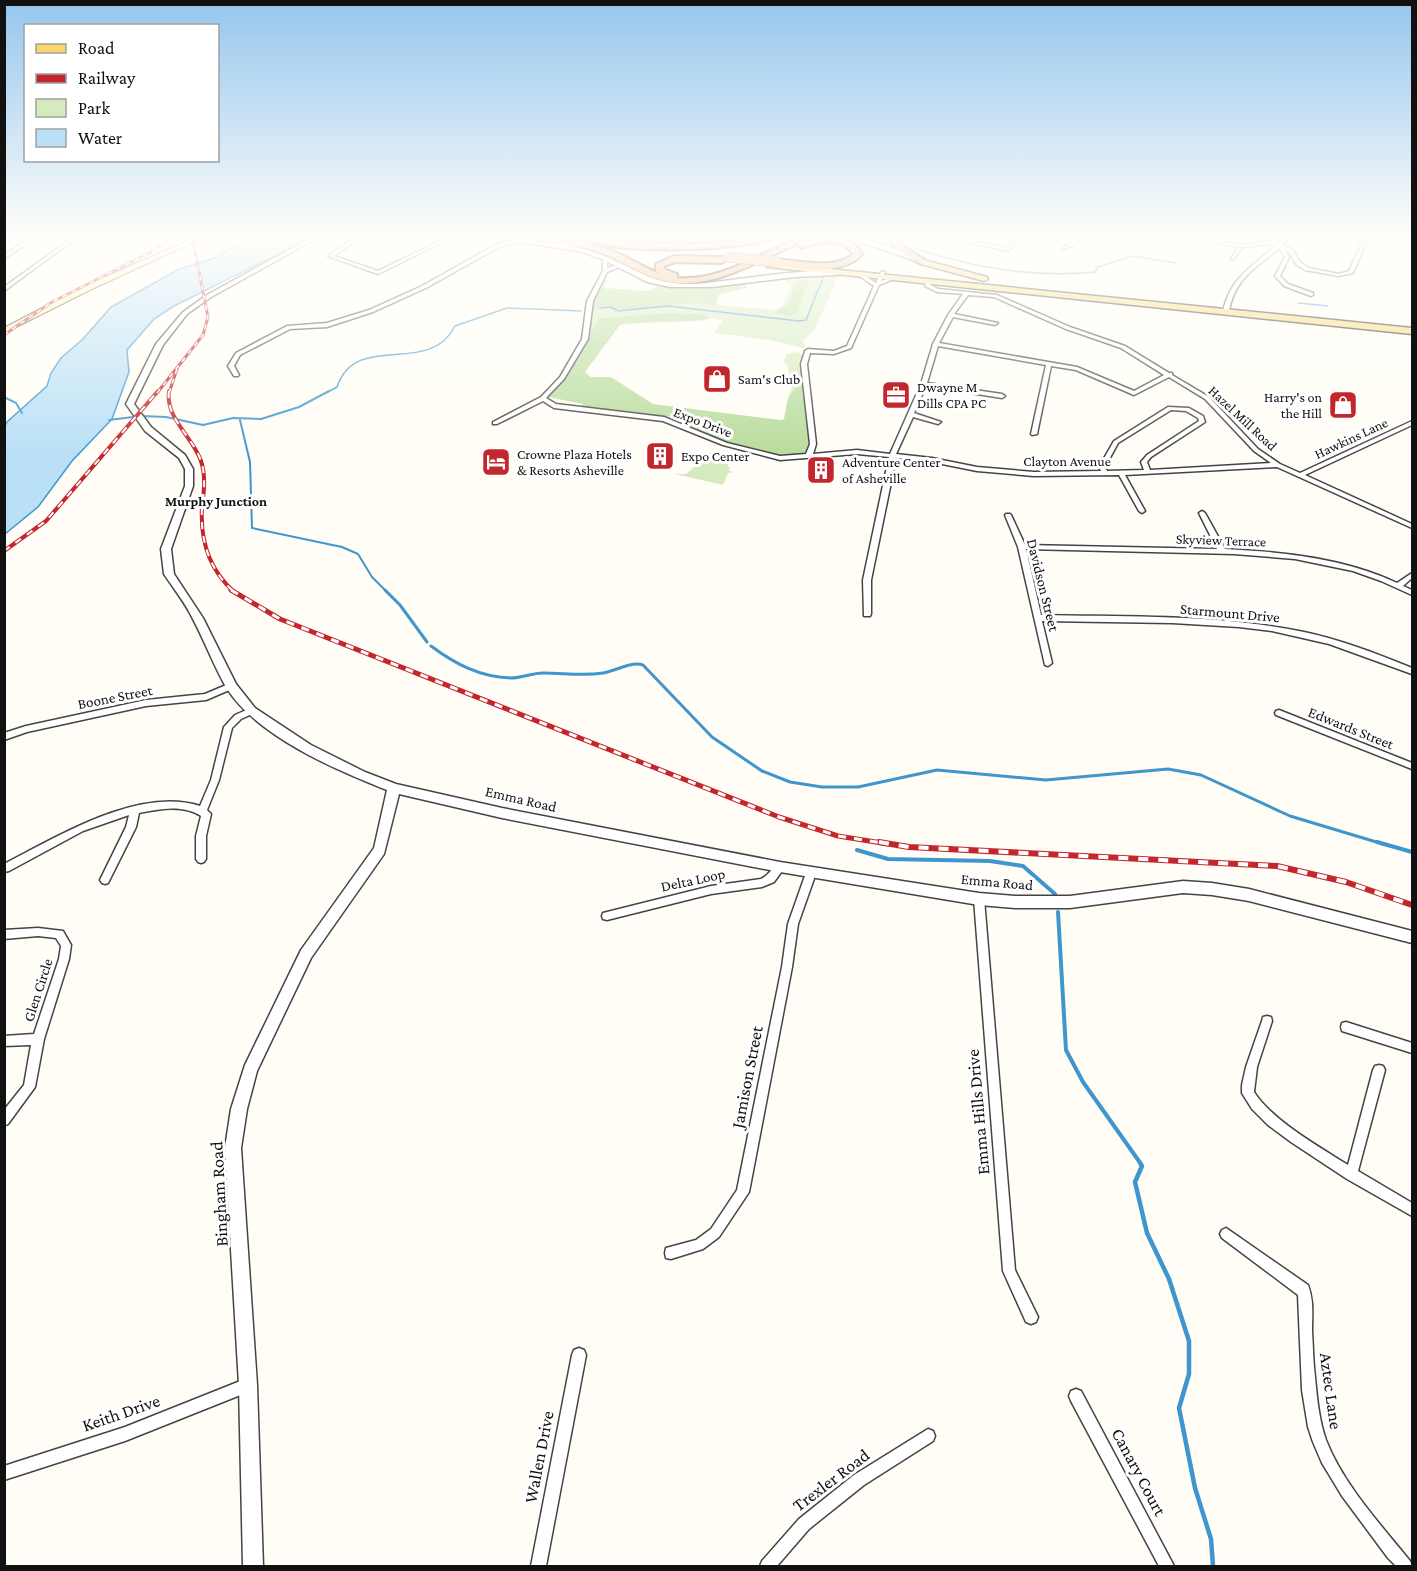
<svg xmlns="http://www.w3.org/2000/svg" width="1417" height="1571" font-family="'Crimson Pro',serif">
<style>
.green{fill:#d5ebbd;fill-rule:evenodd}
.forest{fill:#b9dc9c}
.water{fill:#b9e0f7;stroke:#3f96cf;stroke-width:1.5}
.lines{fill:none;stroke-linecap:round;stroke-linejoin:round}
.stream-far4{stroke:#3f96cf;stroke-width:1.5}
.stream-far3{stroke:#3f96cf;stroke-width:2}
.stream-far2{stroke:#3f96cf;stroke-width:3}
.stream-far1{stroke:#3f96cf;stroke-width:4}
.stream{stroke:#3f96cf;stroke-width:4.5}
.minor-casing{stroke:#444;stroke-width:3}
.tertiary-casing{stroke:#444;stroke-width:3}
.secondary-casing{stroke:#333;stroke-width:2}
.primary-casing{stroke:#222;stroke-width:3}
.motorway-casing{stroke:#222;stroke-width:4}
.minor{fill:#fff;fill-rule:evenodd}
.tertiary{fill:#fff;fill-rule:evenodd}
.secondary{fill:#fff6b0;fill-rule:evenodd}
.primary{fill:#f9d66b;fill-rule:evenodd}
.motorway{fill:#f5a25d;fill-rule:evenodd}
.rail-far3-casing{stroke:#c4262e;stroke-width:3}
.rail-far2-casing{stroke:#c4262e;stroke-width:4}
.rail-far1-casing{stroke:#c4262e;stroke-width:5}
.rail-casing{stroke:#c4262e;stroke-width:6}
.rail-far3{stroke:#fff;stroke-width:1.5;stroke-dasharray:5;stroke-linecap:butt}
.rail-far2{stroke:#fff;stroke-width:2;stroke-dasharray:7;stroke-linecap:butt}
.rail-far1{stroke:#fff;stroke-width:3;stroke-dasharray:8;stroke-linecap:butt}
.rail{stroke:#fff;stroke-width:4;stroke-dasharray:10;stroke-linecap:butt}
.motorway-bridge-casing{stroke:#222;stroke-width:11;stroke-linecap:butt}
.motorway-bridge{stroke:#f5a25d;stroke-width:10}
.labels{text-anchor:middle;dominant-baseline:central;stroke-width:6;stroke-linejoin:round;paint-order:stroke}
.far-poi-label{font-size:14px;fill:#111;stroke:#fff;text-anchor:start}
.far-street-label{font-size:14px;fill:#111;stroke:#fff}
.far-neighbourhood-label{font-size:14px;font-weight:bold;fill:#111;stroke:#fff}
.street-label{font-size:15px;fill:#111;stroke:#fff}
.near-street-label{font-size:18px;fill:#111;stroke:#fff}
</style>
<rect width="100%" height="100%" fill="#fffdf5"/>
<g class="green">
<path d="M 819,275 L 838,276 L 814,331 L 802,341 L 806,346 L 804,348 L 769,340 L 714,333 L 723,320 L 685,313 L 606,317 L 601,318 L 594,332 L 590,333 L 592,308 L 633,310 L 696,303 L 776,310 L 782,307 L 791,287 L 784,280 ZM 809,280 L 796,313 L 778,316 L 774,311 L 785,308 L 793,289 Z"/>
<path d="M 797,352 L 803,355 L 804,376 L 788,398 L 792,387 L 787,364 L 783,363 L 787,354 Z"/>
<path d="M 711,452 L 731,457 L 727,468 L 730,466 L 729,471 L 734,472 L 728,473 L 723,485 L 675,474 L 686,474 Z"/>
</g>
<g class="forest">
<path d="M 604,279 L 609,280 L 604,284 L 606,288 L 647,291 L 659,286 L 695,289 L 745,285 L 747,288 L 720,294 L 716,302 L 718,305 L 696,303 L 633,310 L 592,308 Z"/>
<path d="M 797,280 L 809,280 L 796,313 L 790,316 L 775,314 L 774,311 L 787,305 Z"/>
<path d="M 669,313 L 699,314 L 711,318 C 706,323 636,321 620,325 L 585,372 L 591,377 L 611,377 L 653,404 L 781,420 L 784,419 L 788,398 L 804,376 L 811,444 L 804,455 L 774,455 L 726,444 L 674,417 L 582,406 L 583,404 L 548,397 L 601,318 Z"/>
</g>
<path class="water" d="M 252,236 L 314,236 L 174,306 L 154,319 L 127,350 L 129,372 L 112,419 L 72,461 L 38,507 L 5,534 L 5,426 L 7,422 L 47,386 L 51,373 L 61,358 L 83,339 L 111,307 L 179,269 L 215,258 Z"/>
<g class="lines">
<g class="stream-far4">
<path d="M 916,249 C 976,268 1033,278 1095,272 L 1098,267 L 1132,256 L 1176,263"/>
<path d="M 1298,303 L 1328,306"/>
<path d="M 600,308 L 611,307 L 618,311 L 668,306 L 799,321 L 806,320 L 823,278"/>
<path d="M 326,393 L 337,387 C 356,330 429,378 455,326 L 507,308 L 581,311"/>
</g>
<g class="stream-far3">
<path d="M 4,397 L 16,403 L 22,413"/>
<path d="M 109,420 L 141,416 L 166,417 L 203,425 L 233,418 L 261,419 L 299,407 L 329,391"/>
<path d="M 240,420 L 250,462 L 252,528 L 342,547 L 358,554 L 372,577 L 386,591"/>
</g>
<g class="stream-far2">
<path d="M 385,590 L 400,605 L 427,642"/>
<path d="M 431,646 C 455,664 480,677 511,678 C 522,678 532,673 543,673 C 564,673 582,676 603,673 C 616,671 631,661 643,665 L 712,737 L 762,771 L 790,782 L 822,787 L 858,787 L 937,770 L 1046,780 L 1168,769 L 1201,775 L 1290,816 L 1383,844"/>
</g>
<g class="stream-far1">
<path d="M 1377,842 L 1412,852"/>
<path d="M 857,850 L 888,859 L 990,861 L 1023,866 L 1055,894"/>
<path d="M 1058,912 L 1066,1050 L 1083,1082 L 1141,1164"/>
</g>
<path class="stream" d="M 1140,1163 L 1142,1166 L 1135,1182 L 1147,1233 L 1169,1279 L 1189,1341 L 1189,1374 L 1179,1408 L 1195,1488 L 1211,1539 L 1213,1566"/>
<g class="minor-casing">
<g id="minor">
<path d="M 33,236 L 38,236 L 4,259 L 4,255 Z"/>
<path d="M 75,236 L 79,236 L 4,291 L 4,287 Z"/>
<path d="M 357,236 L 362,236 L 334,256 L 378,271 L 450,236 L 455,236 L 378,274 L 328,256 Z"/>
<path d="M 965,236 L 969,236 L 969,240 L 1007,248 L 1019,236 L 1023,236 L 1008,251 L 965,242 Z"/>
<path d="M 1077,236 L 1081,236 L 1075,245 L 1063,249 L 1063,247 L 1071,243 Z"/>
<path d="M 1168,236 L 1172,236 L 1169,243 L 1167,244 L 1165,243 Z"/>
<path d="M 1187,236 L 1194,236 L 1241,245 L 1263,242 L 1248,236 L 1253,236 L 1278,244 L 1286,236 L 1290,236 L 1282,246 L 1292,249 L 1300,262 L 1309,268 L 1339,274 L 1349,271 L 1365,236 L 1369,236 L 1353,273 L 1339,276 L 1305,270 L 1296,264 L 1288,251 L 1284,250 L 1289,257 L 1280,276 L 1288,284 L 1313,293 L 1313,295 L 1311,296 L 1284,286 L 1275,276 L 1285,257 L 1279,248 C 1255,269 1235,278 1229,311 L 1226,313 L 1223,311 C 1231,277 1251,268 1275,246 L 1268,244 L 1243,247 L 1233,260 L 1231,259 L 1238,247 Z"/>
<path d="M 516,240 L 518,242 L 499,247 L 426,288 L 373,312 L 327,327 L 290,329 L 240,355 L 234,366 L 239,375 L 238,376 L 234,376 L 228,366 L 236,353 L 287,326 L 327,323 L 369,310 L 422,286 L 495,245 Z"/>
<path d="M 605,258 L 607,259 L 607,268 L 619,265 L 621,266 L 607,272 L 593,301 L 588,339 L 564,379 L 546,398 L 556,404 L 664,417 L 727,443 L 780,456 L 806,454 L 810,444 L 801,364 L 805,351 L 808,349 L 834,351 L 847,346 L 874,286 L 858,275 L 862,274 L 876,283 L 881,272 L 883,271 L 885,272 L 881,281 L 894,277 L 896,278 L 879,285 L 851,348 L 834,354 L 810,353 L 807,364 L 816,444 L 813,454 L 857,450 L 890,454 L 921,384 L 933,344 L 948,315 L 963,294 L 937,292 L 925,286 L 926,282 L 928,281 L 930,282 L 931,285 L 938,289 L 997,295 L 1070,327 L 1125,346 L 1169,373 L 1172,373 L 1172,375 L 1209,397 L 1258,449 L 1280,464 L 1300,473 L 1412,421 L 1412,425 L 1305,475 L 1412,524 L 1412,528 L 1277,467 L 1125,475 L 1145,511 L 1142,513 L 1139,511 L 1119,475 L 1034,476 L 977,471 L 932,462 L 896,458 L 871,580 L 871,614 L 870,616 L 864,616 L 863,580 L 889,457 L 857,454 L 780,460 L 723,445 L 663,421 L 554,408 L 543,401 L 497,424 L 493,424 L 493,422 L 541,397 L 560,377 L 582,339 L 587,301 L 603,271 L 603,259 ZM 968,295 L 994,297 L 1066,329 L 1121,348 L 1164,375 L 1134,391 L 1077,367 L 939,343 L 953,317 L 995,325 L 998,323 L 954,314 ZM 938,346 L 1046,365 L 1031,434 L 1032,435 L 1037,434 L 1051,366 L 1076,370 L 1134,395 L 1169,377 L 1205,399 L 1254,451 L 1271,463 L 1150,470 L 1147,462 L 1151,457 L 1205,422 L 1203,416 L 1189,408 L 1168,407 L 1114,441 L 1099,467 L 1101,471 L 1034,472 L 977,467 L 932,458 L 896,454 L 913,417 L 938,424 L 941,422 L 914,413 L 926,386 L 1002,398 L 1005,396 L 1002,394 L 927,383 ZM 1171,410 L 1186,411 L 1198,418 L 1199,421 L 1147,455 L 1141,462 L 1144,470 L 1107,471 L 1105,467 L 1118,443 Z"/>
<path d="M 1202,511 L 1205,513 L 1225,549 C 1283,552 1344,558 1397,583 L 1412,573 L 1412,578 L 1403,586 L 1412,590 L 1412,595 L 1381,581 L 1353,571 L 1295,559 L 1234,554 L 1026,549 L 1041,615 C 1129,617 1218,614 1304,632 C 1342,640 1377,654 1412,668 L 1412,674 L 1329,644 L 1272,631 L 1239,627 L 1172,623 L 1042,621 L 1052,663 L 1048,666 L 1045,665 L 1018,547 L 1005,515 L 1006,514 L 1010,514 L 1011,515 L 1025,545 L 1217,549 L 1199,513 Z"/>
<path d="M 231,683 L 235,686 L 234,688 L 206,700 L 146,706 L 27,732 L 4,740 L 4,733 L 26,726 L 146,700 L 205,694 Z"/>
<path d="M 251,708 L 254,709 L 255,711 L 254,713 L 241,719 L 232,728 L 219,780 L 207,810 L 211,814 L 206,836 L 206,859 L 204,862 L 201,863 L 198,862 L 196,859 L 196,836 L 201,816 C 183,804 159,809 139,813 L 136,827 L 108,883 L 105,884 L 102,883 L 100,880 L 126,827 L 129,815 L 83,831 L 9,871 L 4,872 L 4,864 C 57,837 139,786 200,806 L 211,780 L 224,727 L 235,715 Z"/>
<path d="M 1279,710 L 1412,763 L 1412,769 L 1276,715 L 1275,713 L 1276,711 Z"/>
<path d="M 780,863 L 783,864 L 785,867 L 774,882 L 762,887 L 711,894 L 607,920 L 603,919 L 602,916 L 603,913 L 711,886 L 761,879 C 771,874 772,866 780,863 Z"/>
<path d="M 811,869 L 814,870 L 816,873 L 798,924 L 792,967 L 749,1192 L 719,1237 L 703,1249 L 671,1259 L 666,1258 L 665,1253 L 666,1248 L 696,1240 L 711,1229 L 737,1190 L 782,967 L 788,924 L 806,873 L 808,870 Z"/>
<path d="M 979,895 L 983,896 L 984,899 L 1015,1270 L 1038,1317 L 1036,1322 L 1031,1324 L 1026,1322 L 1003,1271 L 974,899 L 975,896 Z"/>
<path d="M 38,928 L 63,931 L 71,945 L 69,959 L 44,1039 L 35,1087 L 8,1124 L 4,1126 L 4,1110 L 24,1085 L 31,1045 L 4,1046 L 4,1036 L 34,1034 L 59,959 L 61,946 L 56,938 L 38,936 L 4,939 L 4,930 Z"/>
<path d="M 1267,1016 L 1271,1017 L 1272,1021 L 1257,1067 L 1254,1092 C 1273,1121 1318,1146 1348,1165 L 1373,1070 L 1375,1066 L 1379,1065 L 1383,1066 L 1385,1070 L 1358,1171 L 1412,1203 L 1412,1216 L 1347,1179 L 1291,1142 L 1268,1125 L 1252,1109 L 1242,1093 L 1242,1085 L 1246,1067 L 1262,1021 L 1263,1017 Z"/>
<path d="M 1346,1022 L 1412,1043 L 1412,1053 L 1342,1031 L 1341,1027 L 1342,1023 Z"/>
<path d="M 1226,1228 L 1308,1285 C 1314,1301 1312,1314 1312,1331 C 1313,1346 1313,1361 1315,1377 C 1317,1398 1319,1420 1326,1440 C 1343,1484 1381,1525 1410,1561 L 1412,1566 L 1396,1566 L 1388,1558 L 1342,1496 L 1322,1463 L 1313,1442 L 1308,1427 L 1302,1390 L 1298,1295 L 1222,1238 L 1220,1234 L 1222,1230 Z"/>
<path d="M 579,1348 L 584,1350 L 586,1355 L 546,1566 L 531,1566 L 572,1355 L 574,1350 Z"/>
<path d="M 248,1378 L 253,1380 L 255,1385 L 253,1390 L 125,1441 L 4,1480 L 4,1466 L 125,1427 Z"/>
<path d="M 1076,1389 L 1081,1391 L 1174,1566 L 1159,1566 L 1071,1401 L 1069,1396 L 1071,1391 Z"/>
<path d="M 928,1429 L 933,1431 L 935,1436 L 933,1441 L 864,1485 L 809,1529 L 777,1566 L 760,1566 L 762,1561 L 799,1519 L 854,1475 Z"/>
</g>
</g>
<g class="tertiary-casing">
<g id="tertiary">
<path d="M 314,236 L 321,236 L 211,297 L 187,314 L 163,345 L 134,404 L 151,427 L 185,455 L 193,469 L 193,486 L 171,549 L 174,574 L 203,618 L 236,684 L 255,708 L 311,745 L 365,772 L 396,784 L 502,808 L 780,862 L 979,893 L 1015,896 L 1070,896 L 1183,881 L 1212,883 L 1249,889 L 1412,931 L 1412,943 L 1249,901 L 1212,895 L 1183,893 L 1070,908 L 1015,908 L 979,905 L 780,872 L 502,818 L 399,794 L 384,854 L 311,958 L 257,1071 L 247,1109 L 241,1148 L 257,1385 L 263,1566 L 243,1566 L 239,1385 L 225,1148 L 231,1109 L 245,1065 L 301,950 L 374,848 L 387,790 C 336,770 256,736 226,687 C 214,666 205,642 194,621 C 186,604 174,589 164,574 L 161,549 L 185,486 L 185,469 L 179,458 L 145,431 L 126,404 L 156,344 L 183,312 L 207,295 Z"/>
<path d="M 479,236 C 511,233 566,242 596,253 C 634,266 647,284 691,284 C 720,284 822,264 840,273 L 837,275 L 795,277 L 712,287 L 670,287 L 647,282 L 602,259 L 579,251 Z"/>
<path d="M 608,236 L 707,236 L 704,238 L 659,241 L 611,238 Z"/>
<path d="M 835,236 C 855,234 909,251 926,262 L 921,263 L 873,246 Z"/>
</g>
</g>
<g class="secondary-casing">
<path id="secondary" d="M 199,236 L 207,236 L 90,290 L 4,333 L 4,328 L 84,286 Z"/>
</g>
<g class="primary-casing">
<g id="primary">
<path d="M 924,260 L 987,277 L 988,279 L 984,281 L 921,264 L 921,260 Z"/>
<path d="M 770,263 L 1412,328 L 1412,334 L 767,267 L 767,263 Z"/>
</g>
</g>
<g class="motorway-casing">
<g id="motorway">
<path d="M 511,236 C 546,233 584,239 617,253 C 633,260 647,269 663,275 L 656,272 L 656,264 L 674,256 L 722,257 L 726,260 L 722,263 L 675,262 L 664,266 L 664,269 L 677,274 L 677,278 C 723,282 763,250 804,236 L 815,236 L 802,242 C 824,236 849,233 862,254 C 844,276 799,269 774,264 L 774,260 L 777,259 C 799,261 836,270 853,254 C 842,236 818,243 801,248 L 797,244 C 752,263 705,296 654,278 C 630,269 609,253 583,247 C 566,243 521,243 511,236 Z"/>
<path d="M 764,236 L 778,236 C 755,251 613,255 590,240 L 594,237 C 651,245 707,248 764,236 Z"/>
<path d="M 887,236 L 895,236 L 903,246 L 928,262 L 921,264 L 897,250 Z"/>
</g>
</g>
<use href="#minor" class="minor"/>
<use href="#tertiary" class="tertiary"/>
<use href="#secondary" class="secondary"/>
<use href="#primary" class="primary"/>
<use href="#motorway" class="motorway"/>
<g class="rail-far3-casing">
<g id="rail-far3">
<path d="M 4,335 L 52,302 L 149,253 L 174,236"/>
<path d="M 157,393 L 203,335 L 208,317 L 192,236"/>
<path d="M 169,393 L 177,369"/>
</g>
</g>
<g class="rail-far2-casing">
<g id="rail-far2">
<path d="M 169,391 C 165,418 193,437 201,461 C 206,476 204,492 202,507 C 200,540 209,569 233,591"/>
<path d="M 4,551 L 46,521 L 158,391"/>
</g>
</g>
<g class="rail-far1-casing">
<path id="rail-far1" d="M 231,590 L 280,619 L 779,817 L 838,836 L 888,844"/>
</g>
<g class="rail-casing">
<path id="rail" d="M 879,842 L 909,847 L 1277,866 L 1346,882 L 1412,905"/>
</g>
<use href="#rail-far3" class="rail-far3"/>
<use href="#rail-far2" class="rail-far2"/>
<use href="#rail-far1" class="rail-far1"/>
<use href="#rail" class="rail"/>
<g class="motorway-bridge-casing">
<path id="motorway-bridge" d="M 728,257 L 777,262"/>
</g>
<use href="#motorway-bridge" class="motorway-bridge"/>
</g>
<linearGradient id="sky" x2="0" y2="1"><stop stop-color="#95c6ee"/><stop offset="0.52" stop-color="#fffefa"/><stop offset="1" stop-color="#fffefa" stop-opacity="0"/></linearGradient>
<rect width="1417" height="456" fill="url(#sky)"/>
<defs>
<g id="shop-square" transform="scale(1.5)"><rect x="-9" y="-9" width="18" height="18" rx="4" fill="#c4262e" stroke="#fff"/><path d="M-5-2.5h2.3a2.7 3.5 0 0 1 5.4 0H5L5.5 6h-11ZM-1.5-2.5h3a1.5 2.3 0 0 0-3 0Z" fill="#fff"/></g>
<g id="office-square" transform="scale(1.5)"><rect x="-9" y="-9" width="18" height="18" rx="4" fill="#c4262e" stroke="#fff"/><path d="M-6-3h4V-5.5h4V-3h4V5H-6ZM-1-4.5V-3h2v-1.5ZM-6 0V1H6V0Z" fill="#fff"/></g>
<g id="building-square" transform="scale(1.5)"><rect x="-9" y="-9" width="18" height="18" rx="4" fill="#c4262e" stroke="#fff"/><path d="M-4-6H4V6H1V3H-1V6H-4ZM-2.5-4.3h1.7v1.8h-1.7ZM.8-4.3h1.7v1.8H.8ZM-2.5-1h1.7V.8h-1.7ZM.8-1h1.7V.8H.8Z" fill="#fff"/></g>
<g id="hotel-square" transform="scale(1.5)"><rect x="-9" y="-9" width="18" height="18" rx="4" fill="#c4262e" stroke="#fff"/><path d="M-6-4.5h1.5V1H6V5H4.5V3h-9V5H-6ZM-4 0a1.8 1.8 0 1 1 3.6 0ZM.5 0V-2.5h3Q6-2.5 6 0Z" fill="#fff"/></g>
</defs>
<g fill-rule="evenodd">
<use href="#shop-square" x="717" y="379"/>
<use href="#office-square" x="896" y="395"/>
<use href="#shop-square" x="1343" y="405"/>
<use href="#building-square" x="660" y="456"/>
<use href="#hotel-square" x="496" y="462"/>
<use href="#building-square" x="821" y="470"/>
</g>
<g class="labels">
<g class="far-poi-label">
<text x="738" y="379">Sam's Club</text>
<text x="917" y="387">Dwayne M<tspan x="917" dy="16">Dills CPA PC</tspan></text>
<text x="1322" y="397" text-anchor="end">Harry's on<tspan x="1322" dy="16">the Hill</tspan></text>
<text x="517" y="454">Crowne Plaza Hotels<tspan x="517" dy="16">&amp; Resorts Asheville</tspan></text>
<text x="681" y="456">Expo Center</text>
<text x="842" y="462">Adventure Center<tspan x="842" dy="16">of Asheville</tspan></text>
</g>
<g class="far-street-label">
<text transform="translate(1243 418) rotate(43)">Hazel Mill Road</text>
<text transform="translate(703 422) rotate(21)">Expo Drive</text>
<text transform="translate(1351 438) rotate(-25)">Hawkins Lane</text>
<text x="1067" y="461">Clayton Avenue</text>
<text transform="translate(1221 540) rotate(2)">Skyview Terrace</text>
</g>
<g class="far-neighbourhood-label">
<text x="216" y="501">Murphy Junction</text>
</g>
<g class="street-label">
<text transform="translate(1043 585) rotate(76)">Davidson Street</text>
<text transform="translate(1230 613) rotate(5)">Starmount Drive</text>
<text transform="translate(115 697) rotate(-11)">Boone Street</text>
<text transform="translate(1351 728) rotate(22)">Edwards Street</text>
<text transform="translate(521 799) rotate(13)">Emma Road</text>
<text transform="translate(693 880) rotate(-12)">Delta Loop</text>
<text transform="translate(997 882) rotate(5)">Emma Road</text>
<text transform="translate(38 990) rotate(-72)">Glen Circle</text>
</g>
<g class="near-street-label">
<text transform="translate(747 1077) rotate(-79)">Jamison Street</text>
<text transform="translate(978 1112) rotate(-95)">Emma Hills Drive</text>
<text transform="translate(219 1194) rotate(-93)">Bingham Road</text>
<text transform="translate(1331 1391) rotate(82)">Aztec Lane</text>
<text transform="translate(121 1413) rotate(-19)">Keith Drive</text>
<text transform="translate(539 1457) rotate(-79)">Wallen Drive</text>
<text transform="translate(1139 1472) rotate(62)">Canary Court</text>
<text transform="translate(831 1480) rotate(-37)">Trexler Road</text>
</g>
</g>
<rect width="1417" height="1571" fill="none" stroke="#111111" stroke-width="12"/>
<rect x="24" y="24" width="195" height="138" fill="#ffffff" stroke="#a0a0a0" stroke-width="1.5"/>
<rect x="36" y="44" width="30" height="9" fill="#f9d66b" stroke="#a0a0a0" stroke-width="1.5"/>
<text x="78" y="54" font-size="18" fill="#111111">Road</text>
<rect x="36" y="74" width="30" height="9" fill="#c4262e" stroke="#a0a0a0" stroke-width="1.5"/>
<text x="78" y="84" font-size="18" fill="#111111">Railway</text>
<rect x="36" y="99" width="30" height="18" fill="#d5ebbd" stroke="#a0a0a0" stroke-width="1.5"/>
<text x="78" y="114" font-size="18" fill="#111111">Park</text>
<rect x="36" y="129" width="30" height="18" fill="#b9e0f7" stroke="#a0a0a0" stroke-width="1.5"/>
<text x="78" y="144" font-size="18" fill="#111111">Water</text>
</svg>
